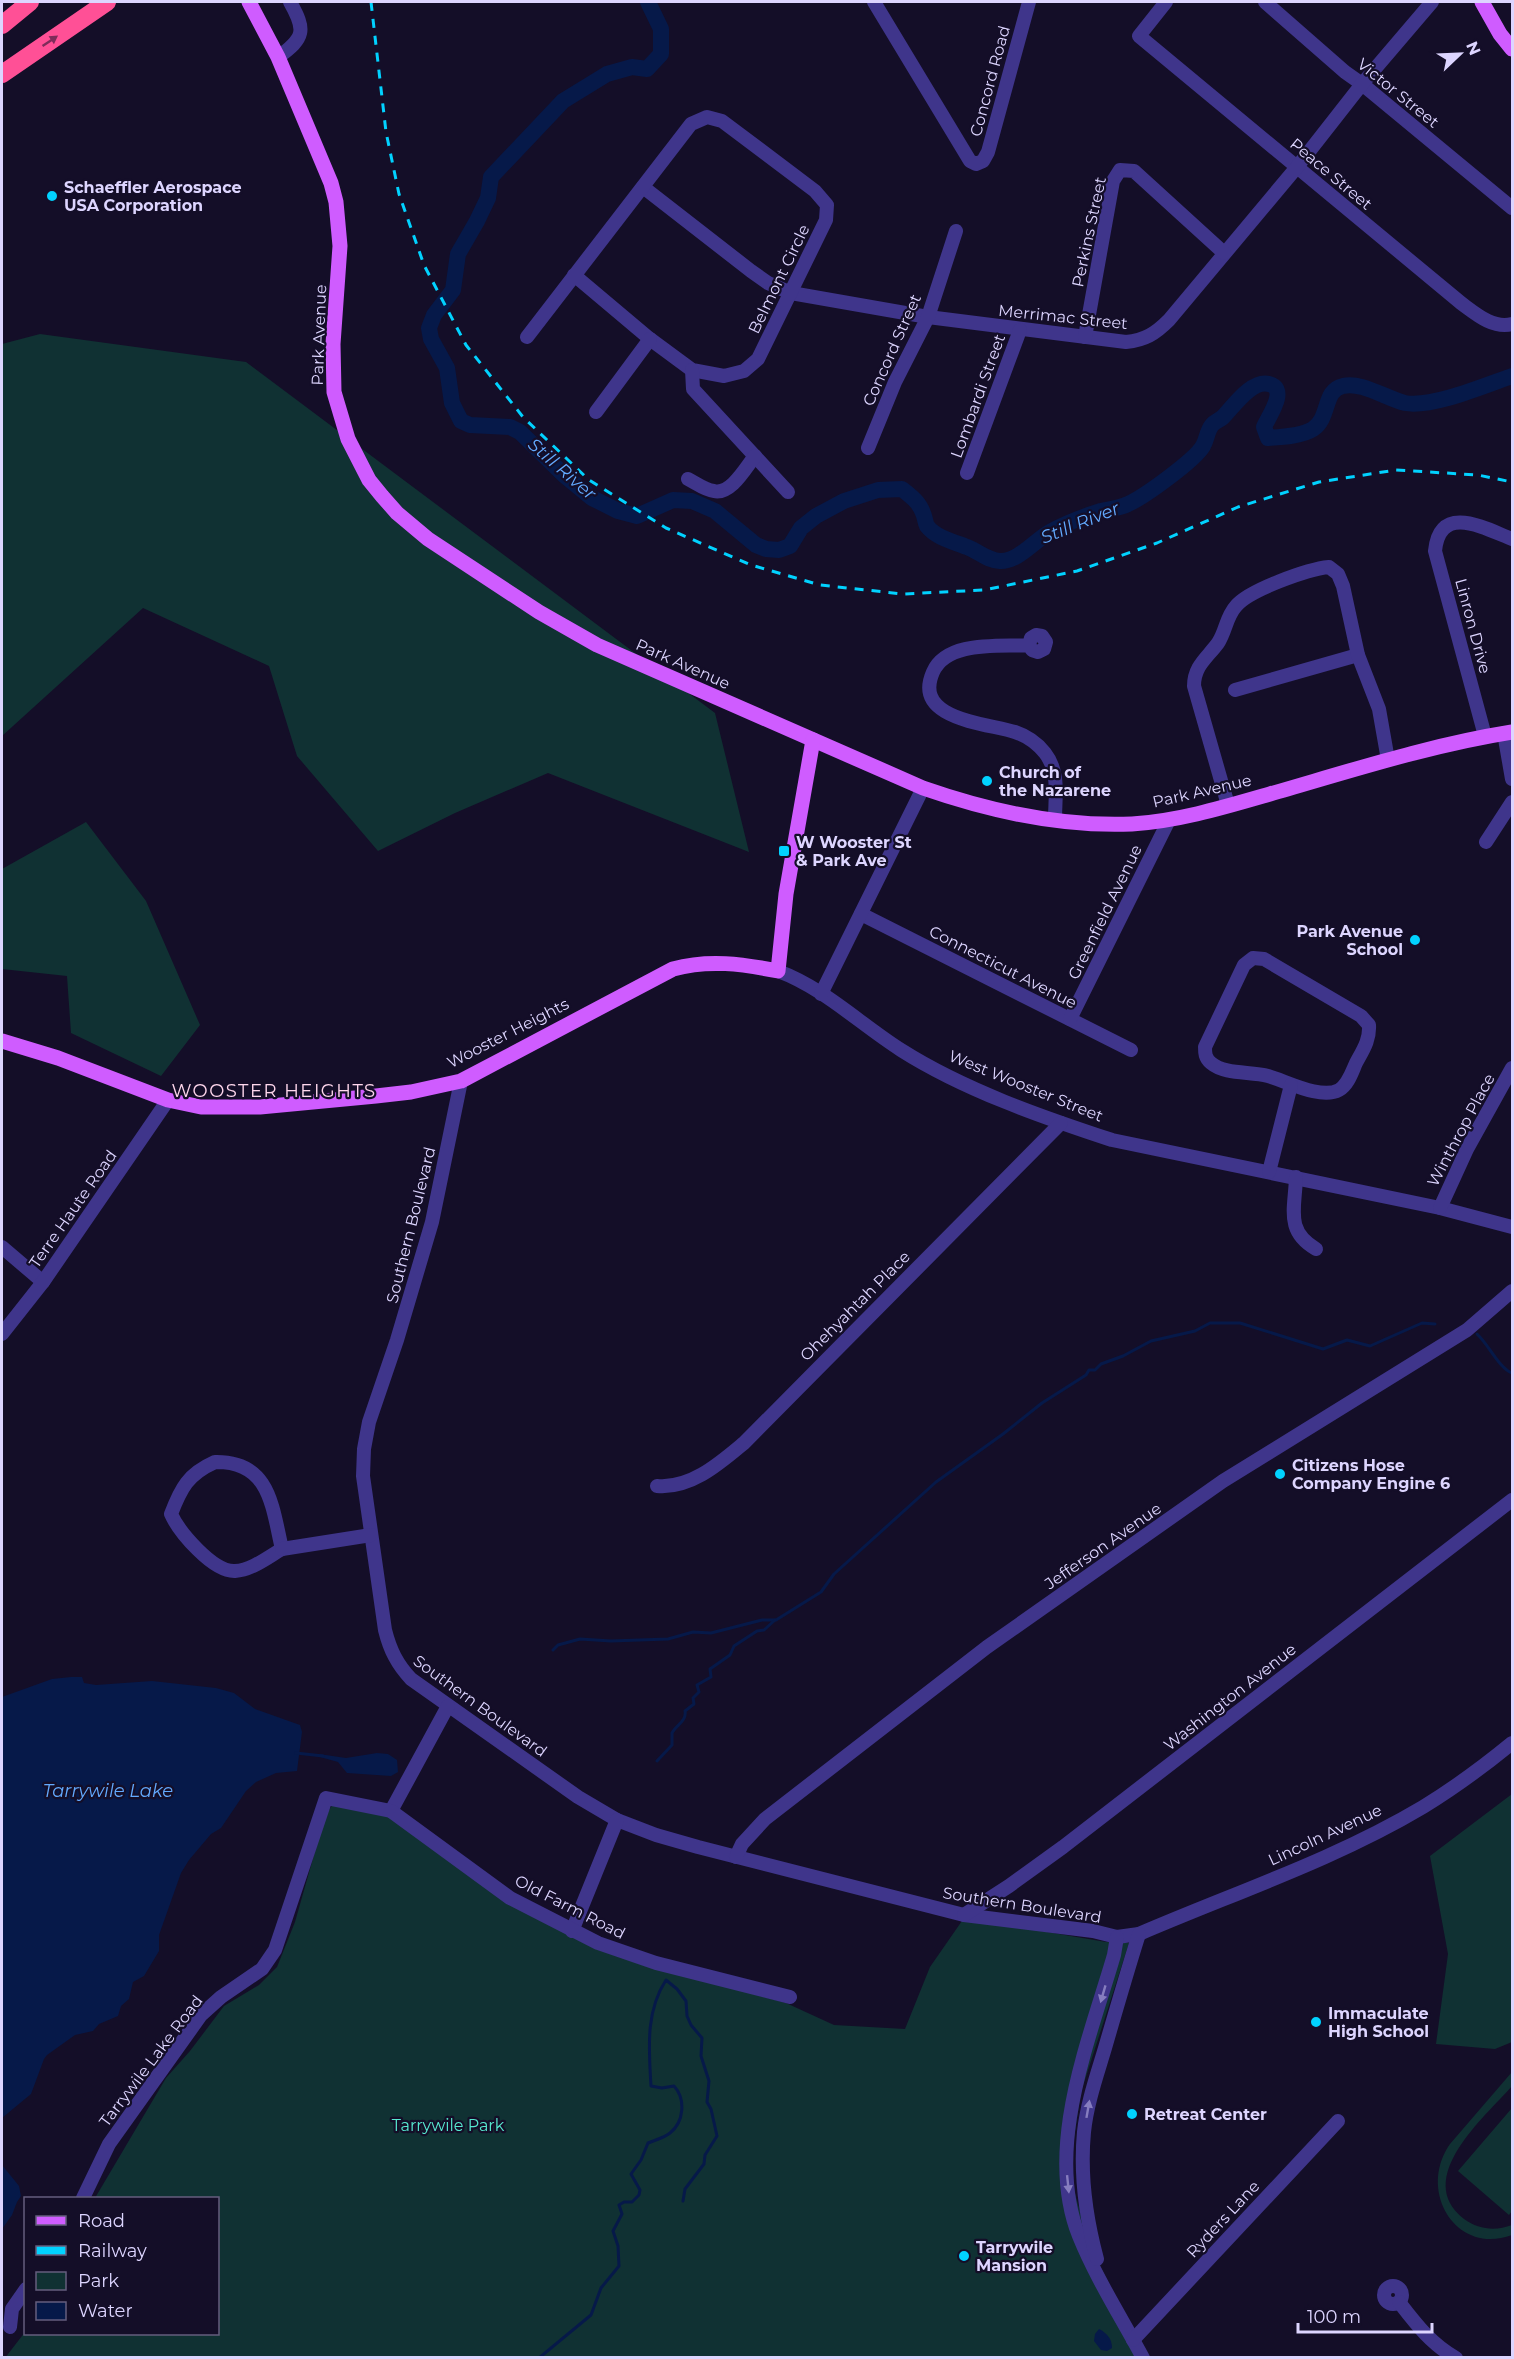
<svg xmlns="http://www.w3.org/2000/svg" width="1514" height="2359" font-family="Montserrat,sans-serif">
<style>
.green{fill:#103133}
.water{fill:#061949}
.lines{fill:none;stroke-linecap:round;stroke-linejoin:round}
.stream{stroke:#061949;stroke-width:3}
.river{stroke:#061949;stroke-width:16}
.minor{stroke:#3f358b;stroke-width:14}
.major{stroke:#cf5cff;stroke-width:15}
.highway{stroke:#ff5096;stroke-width:18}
.rail{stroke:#01d2ff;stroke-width:3;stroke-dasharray:9 8;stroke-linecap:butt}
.oneway{fill:#7e2c5a}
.oneway2{fill:#867dbf}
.poi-dot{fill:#01d2ff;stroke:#140e28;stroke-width:2}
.labels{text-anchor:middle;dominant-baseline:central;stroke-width:4.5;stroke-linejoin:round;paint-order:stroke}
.street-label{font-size:16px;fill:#ddd5ff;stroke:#140e28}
.poi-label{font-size:16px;font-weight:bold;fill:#ddd5ff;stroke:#140e28;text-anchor:start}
.park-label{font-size:16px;fill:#57e9d0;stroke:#140e28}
.water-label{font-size:18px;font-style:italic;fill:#63aaff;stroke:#140e28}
.neighbourhood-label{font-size:18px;letter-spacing:1.5px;fill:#ffd7ed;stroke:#140e28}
</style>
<rect width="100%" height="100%" fill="#140e28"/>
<g class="green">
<path d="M 40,334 L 246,362 L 715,713 L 749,852 L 548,773 L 455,813 L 378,851 L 297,756 L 269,666 L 143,608 L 2,736 L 2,344 Z"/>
<path d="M 86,822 L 146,901 L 200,1025 L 161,1076 L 71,1033 L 67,976 L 2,969 L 2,869 Z"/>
<path d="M 1512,1794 L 1512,2042 L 1495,2049 L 1436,2044 L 1448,1954 L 1430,1856 Z"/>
<path d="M 335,1801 L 396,1814 L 422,1839 L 570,1926 L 716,1984 L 786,2003 L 834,2025 L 905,2029 L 930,1967 L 964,1918 L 1106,1942 L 1129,1943 L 1081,2092 L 1071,2158 L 1074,2190 L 1089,2243 L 1145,2357 L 5,2358 L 25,2332 L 218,2334 L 218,2198 L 95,2198 L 166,2078 L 190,2051 L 224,2006 L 259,1985 L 277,1967 L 295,1922 L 325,1816 Z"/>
<path d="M 1512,2072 L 1512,2086 C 1485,2117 1412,2178 1464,2219 C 1479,2230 1496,2231 1512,2225 L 1512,2235 C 1456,2256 1417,2191 1450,2144 Z"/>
<path d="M 1512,2108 L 1512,2211 L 1509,2215 L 1458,2171 Z"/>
</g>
<g class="water">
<path d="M 71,1677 L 82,1677 L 84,1683 L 96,1685 L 152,1681 L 216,1688 L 234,1693 L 255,1709 L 300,1725 L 302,1732 L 297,1771 L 276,1773 L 256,1782 L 246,1791 L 221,1828 L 211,1834 L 189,1860 L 181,1873 L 159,1935 L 159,1951 L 144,1976 L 133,1982 L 129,1999 L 121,2006 L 118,2016 L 99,2024 L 93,2031 L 75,2035 L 47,2055 L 44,2059 L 31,2094 L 2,2118 L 2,1697 L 52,1679 Z"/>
<path d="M 377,1753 L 388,1754 L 397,1760 L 398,1772 L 391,1776 L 347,1773 L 338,1762 L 320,1757 L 319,1754 L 346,1758 Z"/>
<path d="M 2,2165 L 19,2186 L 21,2196 L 17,2202 L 12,2215 L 2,2229 Z"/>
<path d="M 1099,2329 C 1107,2333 1112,2339 1112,2348 L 1107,2351 L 1101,2350 L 1094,2341 L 1095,2334 Z"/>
</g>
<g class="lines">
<g class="stream">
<path d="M 1477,1334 C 1489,1345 1499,1368 1512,1373"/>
<path d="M 553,1650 L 558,1645 L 580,1639 L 611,1641 L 668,1639 L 693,1632 L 711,1633 L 762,1620 L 776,1620 L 821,1592 L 834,1574 L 936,1482 L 1003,1434 L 1042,1403 L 1086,1375 L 1089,1370 L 1095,1370 L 1101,1364 L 1123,1356 L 1151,1341 L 1195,1331 L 1210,1323 L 1240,1323 L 1323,1349 L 1347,1340 L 1370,1346 L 1422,1323 L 1435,1324"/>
<path d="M 296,1753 L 323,1756"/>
<path d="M 657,1761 L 672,1745 L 672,1733 C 676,1725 687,1721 685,1711 L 694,1704 L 693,1698 L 699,1692 L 697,1685 L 711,1677 L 710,1669 L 730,1655 L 734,1646 L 757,1631 L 764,1630 L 775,1620"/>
<path d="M 539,2358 L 591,2315 L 601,2288 L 619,2266 L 618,2246 L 613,2231 L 622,2214 L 619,2205 L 624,2202 L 632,2202 L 639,2195 L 640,2190 L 631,2174 L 641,2160 L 648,2143 C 655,2140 664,2138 670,2133 C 684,2122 686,2099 674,2086 L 662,2088 L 651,2086 C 649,2050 645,2012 666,1980 L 677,1989 L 686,2001 L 687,2016 L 691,2025 L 702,2038 L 701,2056 L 709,2081 L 707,2102 L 711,2109 L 717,2136 L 705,2155 L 704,2164 L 685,2189 L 683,2201"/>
</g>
<path class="river" d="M 648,2 L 661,29 L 661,54 L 647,69 L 632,67 L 607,74 L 563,101 L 491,177 L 488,198 L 477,221 L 458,254 L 453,290 L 434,315 L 429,328 L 431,339 L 447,368 L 452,403 L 461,421 L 470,425 L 510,427 L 520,432 L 564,475 L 592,498 L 618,511 L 637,516 L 673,500 L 692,501 L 715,511 L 756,545 L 766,549 L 779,550 L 790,546 L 801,528 L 816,516 L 844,501 L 878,490 L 902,489 C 911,496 919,502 923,513 C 925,517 925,522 927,526 C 936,538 955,542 967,547 C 980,552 986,560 1000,561 C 1018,562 1035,540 1050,532 C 1066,523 1085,516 1101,511 C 1110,509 1120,508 1128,504 C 1144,497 1195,460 1203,446 C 1207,439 1207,431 1212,425 C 1215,421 1220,420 1223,417 C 1233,407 1252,379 1269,384 C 1289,389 1268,417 1264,427 L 1268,438 C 1282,437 1302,436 1313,429 C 1330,418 1323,390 1343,386 C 1361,381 1387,399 1405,403 C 1432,408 1486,385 1512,376"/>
<g class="minor">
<path d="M 874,2 L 970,161 L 976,164 L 983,161 L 988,152 L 1029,2"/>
<path d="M 1166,2 L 1139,36 L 1461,303 C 1476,314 1493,329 1512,324"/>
<path d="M 1265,2 L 1345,72 L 1362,84 L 1512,208"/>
<path d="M 278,57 C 305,38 306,30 290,2"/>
<path d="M 643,187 L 751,271 L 768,283 L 791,293 L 928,317 L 1126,342 C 1145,340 1155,334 1169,320 L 1297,167 L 1362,84 L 1432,2"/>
<path d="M 527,337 L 691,124 L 707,117 L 722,121 L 815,191 L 827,205 L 826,220 L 758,359 L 744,371 L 724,376 L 692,370 L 650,339 L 574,275"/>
<path d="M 1085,337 L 1113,181 L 1120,170 L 1134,171 L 1224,253"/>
<path d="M 692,370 L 693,389 L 788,492"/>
<path d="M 596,412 L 650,339"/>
<path d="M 868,448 L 895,382 L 928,317 L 956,231"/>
<path d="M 967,473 L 1020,330"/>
<path d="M 688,479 C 696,483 705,490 714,491 C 731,495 746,467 755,456"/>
<path d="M 1029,645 L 1031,638 L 1036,635 L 1042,636 L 1046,642 L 1044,649 L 1038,652 L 1032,650 L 1029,645 C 1000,647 947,640 933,672 C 912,720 987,723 1015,732 C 1027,736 1037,743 1045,753 C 1060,772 1055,797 1055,820"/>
<path d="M 1235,690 L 1358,655"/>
<path d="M 1504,733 L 1512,779"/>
<path d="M 1485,736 L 1435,551 C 1440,503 1484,528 1512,539"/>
<path d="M 1228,805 L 1194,686 C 1194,666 1207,658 1218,643 C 1226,631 1226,617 1236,606 C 1249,590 1308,569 1329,567 L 1338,574 L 1343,586 L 1358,655 L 1379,709 L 1388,760"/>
<path d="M 1486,842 L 1512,802"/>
<path d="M 861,914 L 1131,1050"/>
<path d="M 1253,958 L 1264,959 L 1361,1016 L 1369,1025 C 1370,1040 1363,1050 1356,1063 C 1352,1072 1348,1085 1339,1090 C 1321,1100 1286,1081 1268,1076 C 1251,1071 1225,1075 1211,1063 C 1205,1058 1205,1053 1205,1047 L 1244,965 Z"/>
<path d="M 778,971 C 824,988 860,1024 901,1050 C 964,1090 1042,1117 1112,1140 L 1440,1208 L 1512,1227"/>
<path d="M 821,994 L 923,788"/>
<path d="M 1070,1019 L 1169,820"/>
<path d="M 461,1081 L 432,1222 L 397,1340 L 369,1422 L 364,1449 L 363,1476 L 385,1630 C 390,1650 397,1664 411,1679 L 578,1797 L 617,1820 L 656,1835 L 698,1847 L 964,1915 L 1093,1931 L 1117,1937 L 1139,1934 C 1234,1893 1334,1860 1423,1807 C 1454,1788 1484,1766 1512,1743"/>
<path d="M 1269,1172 L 1291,1085"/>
<path d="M 1296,1177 C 1295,1209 1285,1231 1316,1249"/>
<path d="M 1440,1208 L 1467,1149 L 1512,1068"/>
<path d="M 2,1247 L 43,1282"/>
<path d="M 2,1334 L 43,1282 L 168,1100"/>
<path d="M 215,1462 C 270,1461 272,1506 282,1549 C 268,1557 252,1570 235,1571 C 213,1572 179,1532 171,1514 C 181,1488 188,1474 215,1462 Z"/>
<path d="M 657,1486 C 691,1489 720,1463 744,1443 L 1061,1123"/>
<path d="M 282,1549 L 371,1535"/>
<path d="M 391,1811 L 448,1706"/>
<path d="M 736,1857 L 742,1844 L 765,1819 L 987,1647 L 1223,1481 L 1467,1330 L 1512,1291"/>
<path d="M 964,1915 L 1009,1886 L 1063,1847 L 1512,1500"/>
<path d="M 572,1931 L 617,1820"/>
<path d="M 1117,1937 L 1114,1955 C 1089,2041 1044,2148 1079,2236 C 1096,2278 1121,2317 1143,2358"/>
<path d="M 83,2198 L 109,2144 L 201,2015 L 221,1997 L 262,1969 L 275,1950 L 326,1798 L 391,1811 L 510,1898 L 598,1943 L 656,1963 L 790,1997"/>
<path d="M 1097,2259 C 1086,2218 1080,2174 1084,2132 C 1087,2103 1097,2075 1105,2048 C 1116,2010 1127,1972 1139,1934"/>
<circle cx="1393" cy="2295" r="9"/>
<path d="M 1399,2302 C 1416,2324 1431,2344 1456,2358"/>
<path d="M 10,2327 L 12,2309 L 26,2289"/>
<path d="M 1133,2340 L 1338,2121"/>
</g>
<g class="major">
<path d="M 249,2 L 278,57 L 331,183 L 336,202 L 340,246 L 333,344 L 334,392 L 348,439 L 369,480 L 382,496 L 397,513 L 428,539 L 539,612 L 597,645 L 923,788 C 989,811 1062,827 1132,824 C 1179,821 1225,807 1270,794 C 1350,771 1430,745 1512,732"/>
<path d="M 1482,2 L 1500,34 L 1512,49"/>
<path d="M 2,1041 L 58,1058 L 168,1100 L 201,1107 L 260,1107 L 376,1096 L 411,1092 L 461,1081 L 673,969 C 709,959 742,964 778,971 L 786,894 L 813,740"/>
</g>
<g class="highway">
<path d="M 2,25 L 30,2"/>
<path d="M 2,74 L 107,2"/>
</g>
<path class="rail" d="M 371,2 L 386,132 L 399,194 L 424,265 L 466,345 L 523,417 L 589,480 L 666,528 L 751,565 L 820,585 L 903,594 L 984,590 L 1077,571 L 1157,543 L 1238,507 L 1319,482 L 1396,470 L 1478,475 L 1512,482"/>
</g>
<defs><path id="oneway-solid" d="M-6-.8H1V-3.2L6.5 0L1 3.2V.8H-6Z" transform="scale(1.5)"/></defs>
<use class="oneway" href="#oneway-solid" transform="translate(50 41) rotate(-34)"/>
<g class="oneway2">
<use href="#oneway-solid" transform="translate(1103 1994) rotate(106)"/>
<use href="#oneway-solid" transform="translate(1088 2109) rotate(-80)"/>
<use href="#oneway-solid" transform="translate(1068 2184) rotate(84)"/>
</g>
<g class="poi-dot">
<circle cx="52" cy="196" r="6"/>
<circle cx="987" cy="781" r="6"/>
<rect x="778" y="845" width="12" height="12" rx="3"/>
<circle cx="1415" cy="940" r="6"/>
<circle cx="1280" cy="1474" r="6"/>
<circle cx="1316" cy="2022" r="6"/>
<circle cx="1132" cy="2114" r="6"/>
<circle cx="964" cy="2256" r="6"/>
</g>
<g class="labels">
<g class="street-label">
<text transform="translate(990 81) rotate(-75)">Concord Road</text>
<text transform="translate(1398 93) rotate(39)">Victor Street</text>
<text transform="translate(1331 174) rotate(40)">Peace Street</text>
<text transform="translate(1089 232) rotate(-78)">Perkins Street</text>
<text transform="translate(779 279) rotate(-64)">Belmont Circle</text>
<text transform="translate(1063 317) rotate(6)">Merrimac Street</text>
<text transform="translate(319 335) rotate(-88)">Park Avenue</text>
<text transform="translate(892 350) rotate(-66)">Concord Street</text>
<text transform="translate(978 396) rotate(-70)">Lombardi Street</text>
<text transform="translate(1473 626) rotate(75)">Linron Drive</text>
<text transform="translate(683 664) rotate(24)">Park Avenue</text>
<text transform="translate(1202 791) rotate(-13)">Park Avenue</text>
<text transform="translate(1105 912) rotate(-64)">Greenfield Avenue</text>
<text transform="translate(1003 967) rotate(27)">Connecticut Avenue</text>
<text transform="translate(508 1033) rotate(-27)">Wooster Heights</text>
<text transform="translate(1026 1086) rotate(22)">West Wooster Street</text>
<text transform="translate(1461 1130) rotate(-62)">Winthrop Place</text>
<text transform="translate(73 1209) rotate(-55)">Terre Haute Road</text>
<text transform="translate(411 1225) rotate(-76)">Southern Boulevard</text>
<text transform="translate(855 1306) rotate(-45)">Ohehyahtah Place</text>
<text transform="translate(1103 1546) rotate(-35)">Jefferson Avenue</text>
<text transform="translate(1230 1697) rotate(-38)">Washington Avenue</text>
<text transform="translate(480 1706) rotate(36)">Southern Boulevard</text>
<text transform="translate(1325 1835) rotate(-25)">Lincoln Avenue</text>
<text transform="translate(1022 1905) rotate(9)">Southern Boulevard</text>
<text transform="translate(570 1907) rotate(27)">Old Farm Road</text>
<text transform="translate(151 2061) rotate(-53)">Tarrywile Lake Road</text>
<text transform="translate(1223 2219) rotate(-47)">Ryders Lane</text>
</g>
<g class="poi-label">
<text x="64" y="187">Schaeffler Aerospace<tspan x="64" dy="18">USA Corporation</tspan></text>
<text x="999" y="772">Church of<tspan x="999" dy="18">the Nazarene</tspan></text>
<text x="796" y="842">W Wooster St<tspan x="796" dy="18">&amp; Park Ave</tspan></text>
<text x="1403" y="931" text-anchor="end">Park Avenue<tspan x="1403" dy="18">School</tspan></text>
<text x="1292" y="1465">Citizens Hose<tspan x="1292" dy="18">Company Engine 6</tspan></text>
<text x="1328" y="2013">Immaculate<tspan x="1328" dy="18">High School</tspan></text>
<text x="1144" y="2114">Retreat Center</text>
<text x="976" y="2247">Tarrywile<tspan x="976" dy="18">Mansion</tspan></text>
</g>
<g class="park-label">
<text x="448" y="2125">Tarrywile Park</text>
</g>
<g class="water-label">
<text transform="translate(562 469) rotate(41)">Still River</text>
<text transform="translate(1080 523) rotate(-22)">Still River</text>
<text x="108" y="1791">Tarrywile Lake</text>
</g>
<g class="neighbourhood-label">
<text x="274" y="1091">WOOSTER HEIGHTS</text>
</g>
</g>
<rect width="1514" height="2359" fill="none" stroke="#ddd5ff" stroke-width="6"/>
<rect x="24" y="2197" width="195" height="138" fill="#140e28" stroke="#645e7e" stroke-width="1.5"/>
<rect x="36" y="2216" width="30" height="9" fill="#cf5cff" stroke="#645e7e" stroke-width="1.5"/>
<text x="78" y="2227" font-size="18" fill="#ddd5ff">Road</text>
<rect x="36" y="2246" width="30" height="9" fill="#01d2ff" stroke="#645e7e" stroke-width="1.5"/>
<text x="78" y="2257" font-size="18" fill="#ddd5ff">Railway</text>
<rect x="36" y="2272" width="30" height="18" fill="#103133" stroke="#645e7e" stroke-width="1.5"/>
<text x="78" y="2287" font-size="18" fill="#ddd5ff">Park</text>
<rect x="36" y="2302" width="30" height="18" fill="#061949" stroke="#645e7e" stroke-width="1.5"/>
<text x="78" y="2317" font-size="18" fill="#ddd5ff">Water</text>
<g transform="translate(1460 54) rotate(67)" stroke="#140e28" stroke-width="4.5" paint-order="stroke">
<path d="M0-4.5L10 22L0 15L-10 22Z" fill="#ddd5ff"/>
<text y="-9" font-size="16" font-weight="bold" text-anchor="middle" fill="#ddd5ff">N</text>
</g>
<path d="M1298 2323v9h134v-9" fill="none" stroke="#ddd5ff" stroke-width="3"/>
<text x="1307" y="2323" font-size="18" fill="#ddd5ff" stroke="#140e28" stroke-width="4.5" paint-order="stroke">100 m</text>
</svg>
